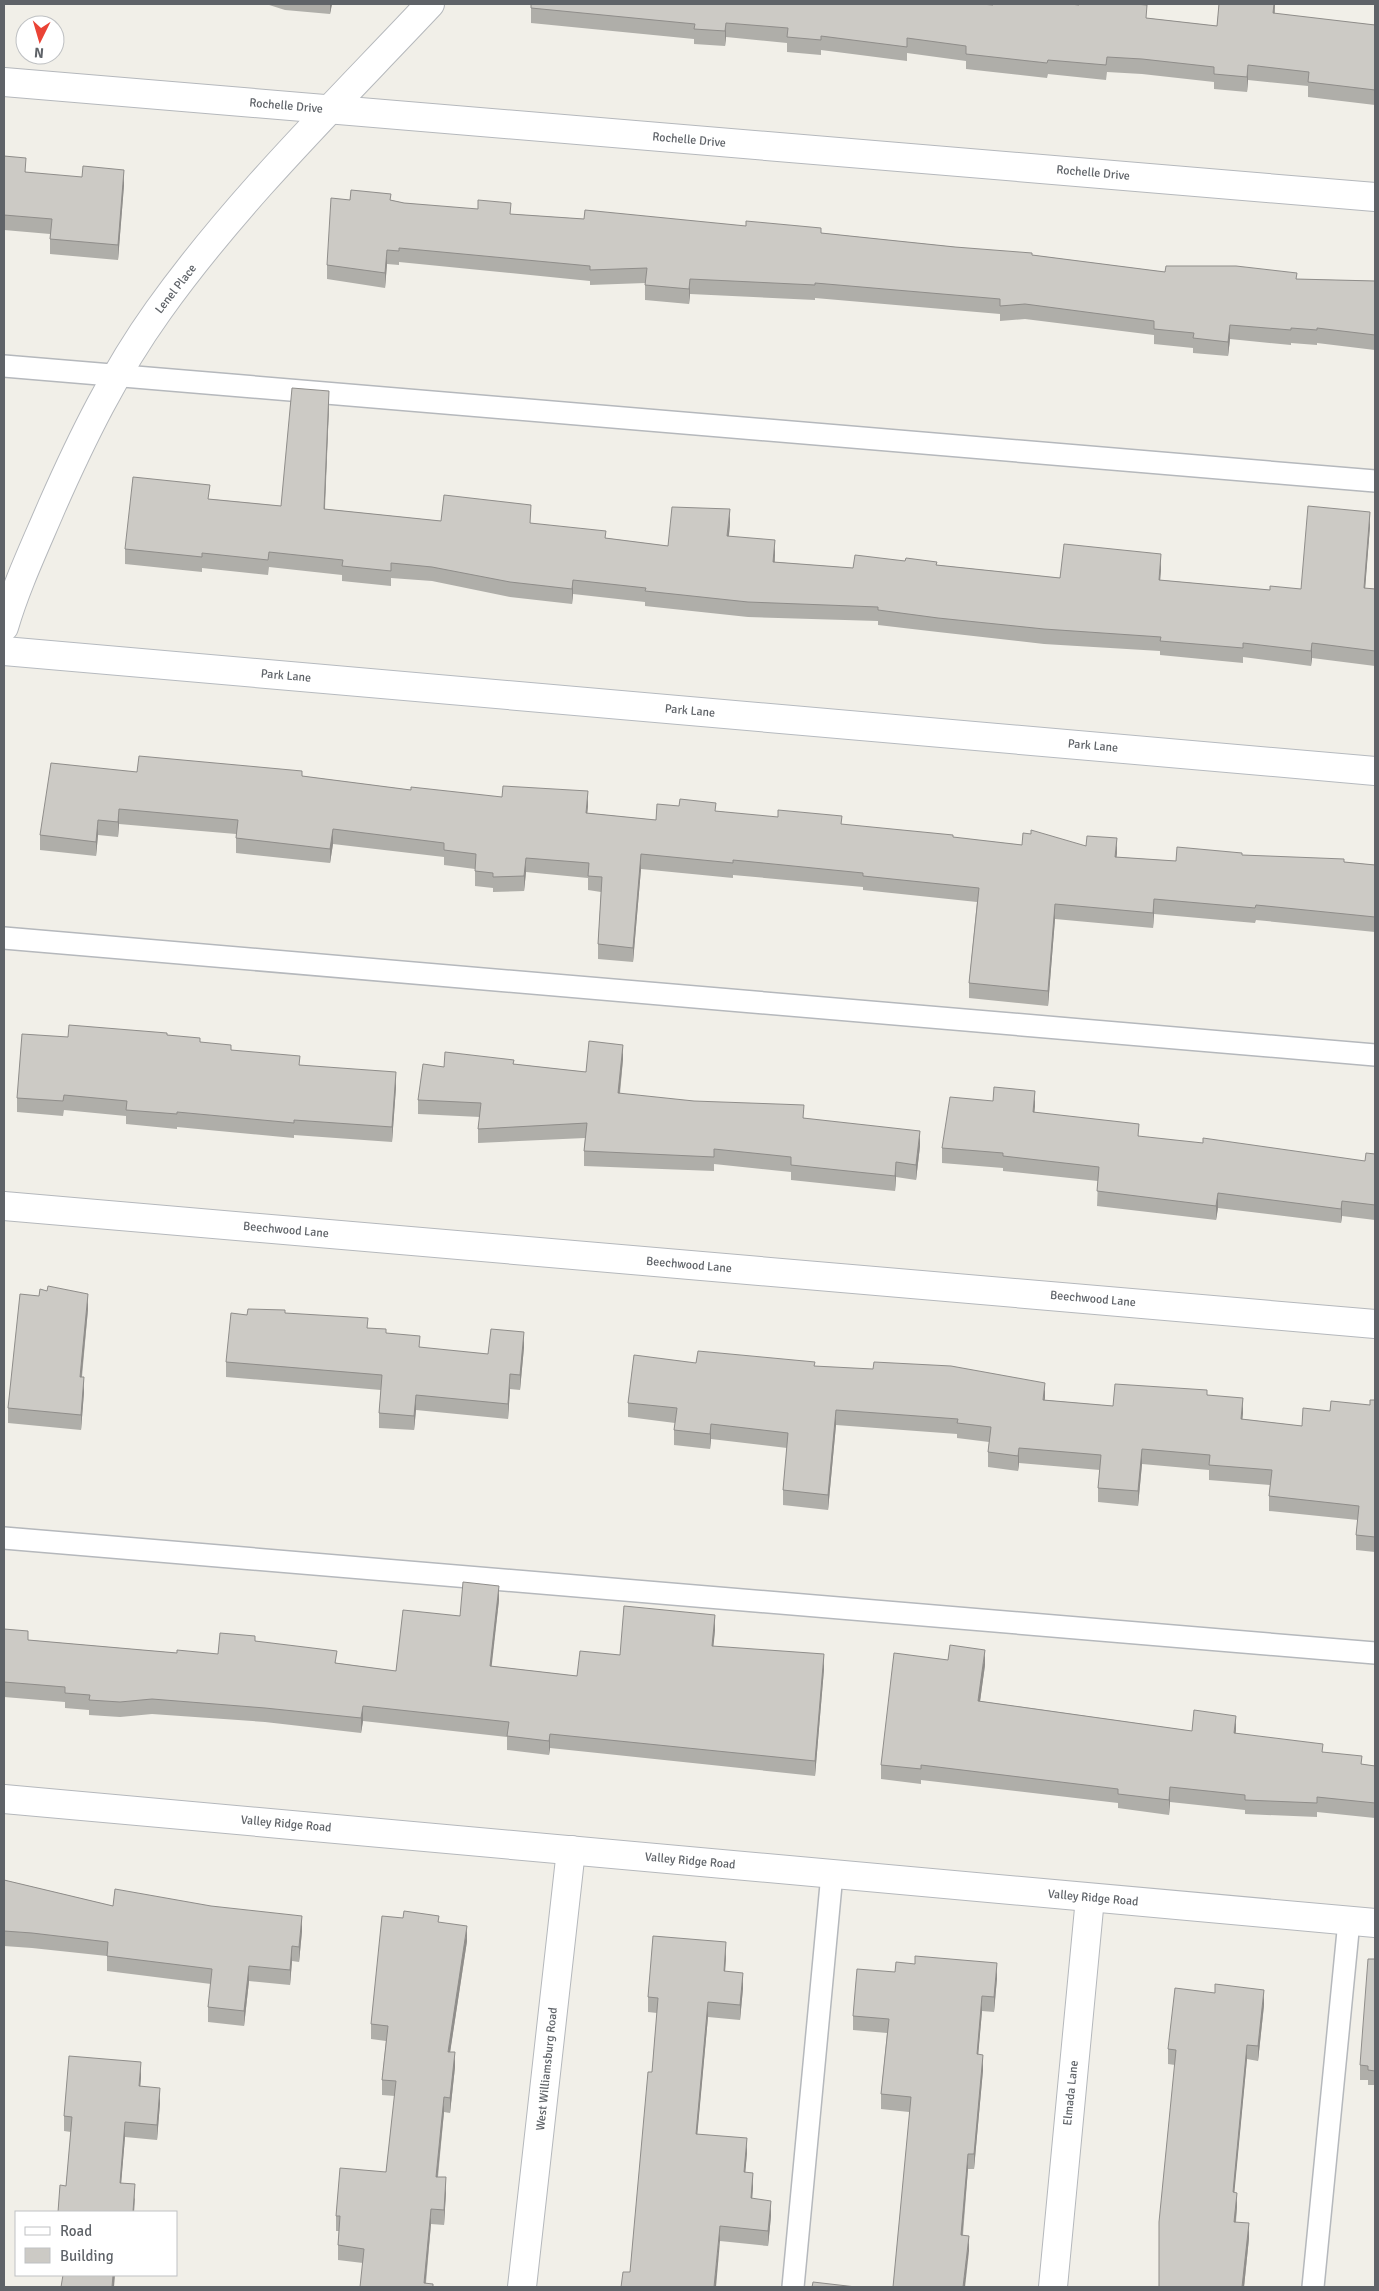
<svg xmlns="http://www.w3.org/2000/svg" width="1379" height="2291" font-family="Signika,sans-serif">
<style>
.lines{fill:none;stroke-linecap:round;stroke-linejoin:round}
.lane-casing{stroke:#b5b8bc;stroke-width:24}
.street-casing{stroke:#b5b8bc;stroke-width:30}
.secondary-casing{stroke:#b6babf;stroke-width:30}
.lane{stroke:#fff;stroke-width:21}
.street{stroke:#fff;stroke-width:28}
.secondary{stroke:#fff;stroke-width:28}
.wall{fill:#afaea9}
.shaded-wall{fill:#8f8d8a}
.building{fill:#cccac5;stroke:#8f8d8a}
.labels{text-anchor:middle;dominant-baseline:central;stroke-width:4;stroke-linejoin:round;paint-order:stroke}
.street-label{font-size:12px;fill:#5f6368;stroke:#fff}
</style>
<rect width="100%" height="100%" fill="#f1efe8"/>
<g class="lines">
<g class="lane-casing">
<g id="lane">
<path d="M 4,366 L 1375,481"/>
<path d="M 4,938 L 1375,1055"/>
<path d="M 4,1538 L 1375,1653"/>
<path d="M 793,2287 L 832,1874"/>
<path d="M 1313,2287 L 1349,1921"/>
</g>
</g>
<g class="street-casing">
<g id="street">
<path d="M 4,82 L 1375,197"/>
<path d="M 4,627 C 16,586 35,546 52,506 C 82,438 115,371 158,311 C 237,200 337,103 430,4"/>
<path d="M 4,1206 L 1375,1324"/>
<path d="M 4,1799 L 1375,1923"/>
<path d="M 522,2287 L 571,1850"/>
<path d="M 1053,2287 L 1090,1898"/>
</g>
</g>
<g class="secondary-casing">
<path id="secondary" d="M 4,651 L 1375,771"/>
</g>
<use href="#lane" class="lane"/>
<use href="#street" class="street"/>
<use href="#secondary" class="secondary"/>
</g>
<g class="wall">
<path d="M 266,4 L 332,4 L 330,14 L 285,10 Z"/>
<path d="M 1219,4 L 1275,4 L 1275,14 L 1375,25 L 1375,105 L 1308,97 L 1308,86 L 1248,80 L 1247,92 L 1214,89 L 1214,82 L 1142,74 L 1107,72 L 1106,80 L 1048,74 L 1047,78 L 966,69 L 966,61 L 907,53 L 907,61 L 821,50 L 821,55 L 787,52 L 787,43 L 726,37 L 725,46 L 694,44 L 694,39 L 531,23 L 531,8 L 993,5 L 1147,18 L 1217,26 Z"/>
<path d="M 4,156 L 26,172 L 124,185 L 118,260 L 50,254 L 50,234 L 4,230 Z"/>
<path d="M 350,200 L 391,200 L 404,203 L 511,214 L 584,219 L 821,233 L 1032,255 L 1165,272 L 1297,279 L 1375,281 L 1375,350 L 1317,343 L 1317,345 L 1291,343 L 1291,345 L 1230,339 L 1228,356 L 1193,353 L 1193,348 L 1154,344 L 1154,335 L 1025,319 L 1000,321 L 1000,314 L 815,298 L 815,300 L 690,294 L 689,304 L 645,300 L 645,283 L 590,285 L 590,281 L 399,262 L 399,265 L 387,264 L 385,288 L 327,279 L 327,265 Z"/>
<path d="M 329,406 L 325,509 L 441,521 L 531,523 L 606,538 L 668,546 L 730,524 L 729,536 L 775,555 L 775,562 L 853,568 L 937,565 L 1060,578 L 1161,569 L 1160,580 L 1270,590 L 1301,589 L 1370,526 L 1365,588 L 1375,589 L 1375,666 L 1312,658 L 1311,666 L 1243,657 L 1243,663 L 1160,655 L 1160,651 L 1044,644 L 938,632 L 878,625 L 878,621 L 748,617 L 645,606 L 645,602 L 573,594 L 572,604 L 510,597 L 432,581 L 391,578 L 391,586 L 342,581 L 342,575 L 269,567 L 268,575 L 202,568 L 202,572 L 125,564 L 125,549 L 210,499 L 281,506 Z"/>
<path d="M 137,772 L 302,776 L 411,790 L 588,806 L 587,813 L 656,820 L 716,811 L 1022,845 L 1086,846 L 1117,853 L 1116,857 L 1176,861 L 1242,855 L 1344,862 L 1375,865 L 1375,932 L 1256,920 L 1255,923 L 1154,914 L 1153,928 L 1055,919 L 1048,1006 L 969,998 L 969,983 L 977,902 L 863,890 L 863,887 L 733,875 L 733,878 L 641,869 L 633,962 L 598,959 L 598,944 L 601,892 L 588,890 L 588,878 L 526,872 L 524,891 L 493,892 L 493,888 L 475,886 L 475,869 L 444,865 L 444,857 L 333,844 L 330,863 L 236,853 L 236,834 L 119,824 L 118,837 L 98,835 L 96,856 L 40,850 L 40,835 Z"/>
<path d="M 167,1035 L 200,1042 L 231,1050 L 300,1065 L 396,1087 L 392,1142 L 294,1135 L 294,1138 L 177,1127 L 177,1129 L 126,1124 L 126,1116 L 64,1110 L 63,1116 L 17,1112 L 17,1098 L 68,1037 Z"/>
<path d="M 623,1059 L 620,1094 L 804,1118 L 920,1146 L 916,1180 L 896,1177 L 895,1191 L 791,1180 L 791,1172 L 714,1164 L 714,1171 L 584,1166 L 584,1151 L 585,1138 L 478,1143 L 478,1129 L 480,1117 L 418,1114 L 418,1100 L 444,1067 L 514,1064 L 586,1072 Z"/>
<path d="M 993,1101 L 1035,1106 L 1034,1112 L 1139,1137 L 1365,1161 L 1375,1154 L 1375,1220 L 1342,1216 L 1341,1223 L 1218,1208 L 1216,1220 L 1097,1206 L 1098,1181 L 1003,1171 L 1003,1168 L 942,1163 L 942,1148 Z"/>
<path d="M 88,1309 L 82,1377 L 84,1392 L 81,1430 L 8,1423 L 8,1408 Z"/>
<path d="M 285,1313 L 368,1328 L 386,1333 L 420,1348 L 488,1354 L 524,1347 L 520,1390 L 510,1389 L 508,1419 L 416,1410 L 414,1430 L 379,1428 L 379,1413 L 381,1390 L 226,1377 L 226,1362 L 247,1315 Z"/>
<path d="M 696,1363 L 815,1366 L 1045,1400 L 1113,1406 L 1207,1395 L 1243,1413 L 1242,1419 L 1302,1426 L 1330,1411 L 1370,1405 L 1375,1400 L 1375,1552 L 1356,1550 L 1356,1535 L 1358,1520 L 1269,1511 L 1269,1496 L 1270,1485 L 1209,1480 L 1209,1470 L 1142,1464 L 1138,1506 L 1098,1502 L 1098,1488 L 1100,1470 L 1019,1463 L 1018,1471 L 988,1467 L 988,1452 L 989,1442 L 957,1438 L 957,1434 L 836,1425 L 828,1510 L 783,1505 L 783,1490 L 787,1448 L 711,1439 L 710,1449 L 674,1445 L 674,1430 L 675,1423 L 628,1417 L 628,1403 Z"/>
<path d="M 499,1600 L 491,1666 L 577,1676 L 620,1655 L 715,1630 L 713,1646 L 824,1669 L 815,1776 L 550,1748 L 549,1755 L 507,1750 L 507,1737 L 363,1721 L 361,1733 L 265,1722 L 152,1714 L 120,1717 L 89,1715 L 89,1710 L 65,1708 L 65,1702 L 4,1697 L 4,1623 L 4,1629 L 28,1640 L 177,1653 L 218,1654 L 255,1641 L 337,1663 L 396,1671 L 460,1616 Z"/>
<path d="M 985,1665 L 980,1701 L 1192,1731 L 1236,1730 L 1235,1733 L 1323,1752 L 1362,1764 L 1375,1766 L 1375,1818 L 1317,1812 L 1317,1817 L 1245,1814 L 1245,1810 L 1170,1802 L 1169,1815 L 1118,1808 L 1118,1803 L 921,1780 L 921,1784 L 881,1779 L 881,1765 Z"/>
<path d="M 4,1880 L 113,1906 L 302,1931 L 299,1962 L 292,1961 L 290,1985 L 249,1981 L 244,2026 L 208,2022 L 208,2007 L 211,1984 L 107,1971 L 107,1956 L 32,1948 L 4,1946 Z"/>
<path d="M 439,1922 L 467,1941 L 450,2052 L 455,2067 L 450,2113 L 444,2112 L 438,2177 L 446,2192 L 444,2225 L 431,2224 L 426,2283 L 433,2287 L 363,2263 L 338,2260 L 338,2245 L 339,2231 L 336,2231 L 336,2216 L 386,2172 L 395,2096 L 382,2095 L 382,2080 L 386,2041 L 371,2039 L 371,2024 Z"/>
<path d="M 726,1957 L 725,1971 L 743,1988 L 740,2020 L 708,2017 L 697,2134 L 747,2153 L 745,2172 L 753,2187 L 752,2199 L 771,2216 L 768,2246 L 720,2241 L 630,2272 L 652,2072 L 657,2013 L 648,2012 L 648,1997 Z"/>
<path d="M 1375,1959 L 1375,2085 L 1368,2085 L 1368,2080 L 1360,2080 L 1360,2065 Z"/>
<path d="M 895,1972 L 997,1978 L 994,2012 L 982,2011 L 978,2054 L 983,2070 L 974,2169 L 968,2169 L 963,2235 L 969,2251 L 909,2112 L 881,2109 L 881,2094 L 887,2033 L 853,2030 L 853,2016 Z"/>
<path d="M 1264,2005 L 1258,2061 L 1247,2059 L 1234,2192 L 1237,2207 L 1236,2222 L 1249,2238 L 1244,2287 L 1175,2065 L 1168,2064 L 1168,2049 Z"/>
<path d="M 141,2077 L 140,2087 L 160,2103 L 157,2140 L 125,2137 L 121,2183 L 135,2199 L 134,2212 L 58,2212 L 66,2186 L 71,2132 L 64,2131 L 64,2116 Z"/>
</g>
<g class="shaded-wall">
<path d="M 330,4 L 332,4 L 330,14 Z"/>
<path d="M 1274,4 L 1275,4 L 1273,28 L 1273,13 Z"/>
<path d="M 726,23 L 726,37 L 725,46 L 725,31 Z"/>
<path d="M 1248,65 L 1248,80 L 1247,92 L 1247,77 Z"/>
<path d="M 124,170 L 124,185 L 118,260 L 118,245 Z"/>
<path d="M 387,250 L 387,264 L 385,288 L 385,273 Z"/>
<path d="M 690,279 L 690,294 L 689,304 L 689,289 Z"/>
<path d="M 1230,325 L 1230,339 L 1228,356 L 1228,342 Z"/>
<path d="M 329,391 L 329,406 L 324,524 L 324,509 Z"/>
<path d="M 730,509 L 730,524 L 727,551 L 727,536 Z"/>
<path d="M 1370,512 L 1370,526 L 1364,603 L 1364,588 Z"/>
<path d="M 775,540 L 775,555 L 773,576 L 773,562 Z"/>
<path d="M 1161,554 L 1161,569 L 1159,595 L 1159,580 Z"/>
<path d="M 573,580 L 573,594 L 572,604 L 572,589 Z"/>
<path d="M 1312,643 L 1312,658 L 1311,666 L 1311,651 Z"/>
<path d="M 588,791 L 588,806 L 586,827 L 586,813 Z"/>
<path d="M 119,809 L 119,824 L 118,837 L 118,822 Z"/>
<path d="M 98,820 L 98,835 L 96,856 L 96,842 Z"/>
<path d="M 333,829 L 333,844 L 330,863 L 330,849 Z"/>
<path d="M 1117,838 L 1117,853 L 1115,872 L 1115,857 Z"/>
<path d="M 641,854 L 641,869 L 633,962 L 633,948 Z"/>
<path d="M 526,858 L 526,872 L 524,891 L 524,876 Z"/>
<path d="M 1154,899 L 1154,914 L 1153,928 L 1153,913 Z"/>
<path d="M 1055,904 L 1055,919 L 1048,1006 L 1048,991 Z"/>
<path d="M 623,1045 L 623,1059 L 618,1108 L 618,1093 Z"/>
<path d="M 396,1072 L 396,1087 L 392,1142 L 392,1127 Z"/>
<path d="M 1035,1091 L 1035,1106 L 1033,1127 L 1033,1112 Z"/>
<path d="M 920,1131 L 920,1146 L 916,1180 L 916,1165 Z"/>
<path d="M 896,1162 L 896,1177 L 895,1191 L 895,1176 Z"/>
<path d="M 1218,1193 L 1218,1208 L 1216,1220 L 1216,1206 Z"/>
<path d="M 1342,1201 L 1342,1216 L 1341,1223 L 1341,1209 Z"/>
<path d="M 88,1294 L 88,1309 L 80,1392 L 80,1377 Z"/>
<path d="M 524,1332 L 524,1347 L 520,1390 L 520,1375 Z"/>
<path d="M 510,1374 L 510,1389 L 508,1419 L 508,1404 Z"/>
<path d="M 84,1377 L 84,1392 L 81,1430 L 81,1415 Z"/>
<path d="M 1045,1383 L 1045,1398 L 1043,1414 L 1043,1400 Z"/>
<path d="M 416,1395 L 416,1410 L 414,1430 L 414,1416 Z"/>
<path d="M 1243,1398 L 1243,1413 L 1241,1434 L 1241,1419 Z"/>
<path d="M 836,1410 L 836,1425 L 828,1510 L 828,1495 Z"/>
<path d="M 711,1424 L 711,1439 L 710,1449 L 710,1434 Z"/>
<path d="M 1019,1448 L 1019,1463 L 1018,1471 L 1018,1456 Z"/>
<path d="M 1142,1449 L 1142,1464 L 1138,1506 L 1138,1491 Z"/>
<path d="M 499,1586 L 499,1600 L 490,1681 L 490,1666 Z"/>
<path d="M 715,1615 L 715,1630 L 712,1661 L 712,1646 Z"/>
<path d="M 985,1650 L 985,1665 L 978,1716 L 978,1701 Z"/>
<path d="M 824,1654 L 824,1669 L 815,1776 L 815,1761 Z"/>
<path d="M 363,1706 L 363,1721 L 361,1733 L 361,1718 Z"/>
<path d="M 1236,1716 L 1236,1730 L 1234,1748 L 1234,1733 Z"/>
<path d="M 550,1734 L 550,1748 L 549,1755 L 549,1741 Z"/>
<path d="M 1170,1787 L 1170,1802 L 1169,1815 L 1169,1800 Z"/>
<path d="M 302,1916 L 302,1931 L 299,1962 L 299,1947 Z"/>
<path d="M 467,1926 L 467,1941 L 448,2066 L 448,2052 Z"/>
<path d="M 726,1942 L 726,1957 L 724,1986 L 724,1971 Z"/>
<path d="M 292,1946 L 292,1961 L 290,1985 L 290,1970 Z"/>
<path d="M 997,1963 L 997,1978 L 994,2012 L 994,1997 Z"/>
<path d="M 249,1966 L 249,1981 L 244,2026 L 244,2011 Z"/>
<path d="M 743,1973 L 743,1988 L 740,2020 L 740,2005 Z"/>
<path d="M 1264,1990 L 1264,2005 L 1258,2061 L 1258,2046 Z"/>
<path d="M 982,1996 L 982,2011 L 977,2069 L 977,2054 Z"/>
<path d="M 708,2002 L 708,2017 L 696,2149 L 696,2134 Z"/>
<path d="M 1247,2045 L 1247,2059 L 1233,2207 L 1233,2192 Z"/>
<path d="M 455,2052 L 455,2067 L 450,2113 L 450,2098 Z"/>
<path d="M 983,2055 L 983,2070 L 974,2169 L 974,2154 Z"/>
<path d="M 141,2062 L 141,2077 L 139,2101 L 139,2086 Z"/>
<path d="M 160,2088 L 160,2103 L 157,2140 L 157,2125 Z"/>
<path d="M 444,2097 L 444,2112 L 436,2191 L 436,2177 Z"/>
<path d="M 125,2122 L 125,2137 L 120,2197 L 120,2183 Z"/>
<path d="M 747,2138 L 747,2153 L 744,2187 L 744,2172 Z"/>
<path d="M 968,2154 L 968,2169 L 961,2250 L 961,2235 Z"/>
<path d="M 753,2173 L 753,2187 L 751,2213 L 751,2198 Z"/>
<path d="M 446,2177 L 446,2192 L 444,2225 L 444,2210 Z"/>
<path d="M 135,2184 L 134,2212 L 133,2212 Z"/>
<path d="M 1237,2193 L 1237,2207 L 1234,2236 L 1234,2222 Z"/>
<path d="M 771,2201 L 771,2216 L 768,2246 L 768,2231 Z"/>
<path d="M 431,2209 L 431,2224 L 425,2287 L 424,2287 Z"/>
<path d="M 1249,2223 L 1249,2238 L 1244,2287 L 1242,2287 Z"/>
<path d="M 720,2226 L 720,2241 L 716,2287 L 714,2287 Z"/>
<path d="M 969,2236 L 969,2251 L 965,2287 L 963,2287 Z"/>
<path d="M 113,2275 L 115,2275 L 114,2287 L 112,2287 Z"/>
</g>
<g class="building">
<path d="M 531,4 L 981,4 L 993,5 L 994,4 L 1070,4 L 1079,5 L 1079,4 L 1135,4 L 1147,5 L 1146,18 L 1217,26 L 1219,4 L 1274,4 L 1273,13 L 1375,25 L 1375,90 L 1308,82 L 1309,72 L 1248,65 L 1247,77 L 1214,74 L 1214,67 L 1142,59 L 1107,57 L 1106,65 L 1048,60 L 1047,63 L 966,54 L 966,46 L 907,38 L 907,47 L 821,36 L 821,40 L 787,37 L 788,28 L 726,23 L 725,31 L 694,29 L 695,24 L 531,8 Z"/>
<path d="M 4,156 L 26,158 L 25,172 L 82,177 L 83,166 L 124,170 L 118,245 L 50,239 L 52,219 L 4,215 Z"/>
<path d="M 351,190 L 391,194 L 390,200 L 404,203 L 478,209 L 478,200 L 511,203 L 510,214 L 584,219 L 585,210 L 746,226 L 746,221 L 821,228 L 821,233 L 955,247 L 1032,253 L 1032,255 L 1165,272 L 1166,266 L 1236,266 L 1297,273 L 1296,279 L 1375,281 L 1375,335 L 1317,328 L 1317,330 L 1291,328 L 1291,330 L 1230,325 L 1228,342 L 1193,338 L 1194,333 L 1154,329 L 1154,321 L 1025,304 L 1000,306 L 1000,299 L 815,283 L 815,285 L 690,279 L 689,289 L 645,285 L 647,268 L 590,270 L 590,266 L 399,248 L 399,251 L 387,250 L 385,273 L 327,265 L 331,198 L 350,200 Z"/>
<path d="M 292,388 L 329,391 L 324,509 L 441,521 L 444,495 L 531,505 L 530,523 L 606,531 L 605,538 L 668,546 L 672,507 L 730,509 L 727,536 L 775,540 L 773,562 L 853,568 L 855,555 L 905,561 L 906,558 L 937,562 L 936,565 L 1060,578 L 1064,544 L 1161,554 L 1159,580 L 1270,590 L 1270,586 L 1301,589 L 1308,506 L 1370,512 L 1364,588 L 1375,589 L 1375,651 L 1312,643 L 1311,651 L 1243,643 L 1243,648 L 1160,641 L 1161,637 L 1044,629 L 938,618 L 878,610 L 878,607 L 748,602 L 645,591 L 646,588 L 573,580 L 572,589 L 510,582 L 432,567 L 391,563 L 391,571 L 342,566 L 343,560 L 269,552 L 268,560 L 202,553 L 202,557 L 125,549 L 133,477 L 210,485 L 208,499 L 281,506 Z"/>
<path d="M 139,756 L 302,771 L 302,776 L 411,790 L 411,787 L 502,797 L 503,786 L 588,791 L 586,813 L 656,820 L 657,804 L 679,806 L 680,799 L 716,803 L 715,811 L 778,817 L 778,810 L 842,816 L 841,824 L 953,835 L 953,837 L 1022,845 L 1023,833 L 1031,834 L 1031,830 L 1086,846 L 1087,836 L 1117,838 L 1115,857 L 1176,861 L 1177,847 L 1242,853 L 1242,855 L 1344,859 L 1344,862 L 1375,865 L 1375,917 L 1256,905 L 1255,908 L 1154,899 L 1153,913 L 1055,904 L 1048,991 L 969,983 L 979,888 L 863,876 L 863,873 L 733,860 L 733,863 L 641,854 L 633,948 L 598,944 L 602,877 L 588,876 L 589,863 L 526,858 L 524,876 L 493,877 L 493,873 L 475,871 L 476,854 L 444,850 L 444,843 L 333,829 L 330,849 L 236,838 L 238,820 L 119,809 L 118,822 L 98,820 L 96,842 L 40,835 L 51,763 L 137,772 Z"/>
<path d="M 69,1025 L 167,1033 L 167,1035 L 200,1038 L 200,1042 L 231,1045 L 231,1050 L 300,1056 L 299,1065 L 396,1072 L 392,1127 L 294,1120 L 294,1123 L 177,1112 L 177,1114 L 126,1110 L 127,1101 L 64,1095 L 63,1101 L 17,1098 L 22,1034 L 68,1037 Z"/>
<path d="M 589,1041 L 623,1045 L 618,1093 L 694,1101 L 804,1105 L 803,1118 L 920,1131 L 916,1165 L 896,1162 L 895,1176 L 791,1165 L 791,1157 L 714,1149 L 714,1157 L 584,1151 L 587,1123 L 478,1129 L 481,1103 L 418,1100 L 423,1064 L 444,1067 L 445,1052 L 514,1060 L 513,1064 L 586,1072 Z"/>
<path d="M 994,1087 L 1035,1091 L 1033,1112 L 1139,1124 L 1138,1136 L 1203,1143 L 1203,1138 L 1365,1161 L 1366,1153 L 1375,1154 L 1375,1205 L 1342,1201 L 1341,1209 L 1218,1193 L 1216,1206 L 1097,1191 L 1099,1167 L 1003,1156 L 1003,1153 L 942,1148 L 950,1097 L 993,1101 Z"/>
<path d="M 48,1286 L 88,1294 L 80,1377 L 84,1377 L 81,1415 L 8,1408 L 20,1294 L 39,1296 L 40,1289 L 47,1291 Z"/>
<path d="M 248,1309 L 285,1310 L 285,1313 L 368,1318 L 367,1328 L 386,1329 L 386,1333 L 420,1336 L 419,1347 L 488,1354 L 491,1329 L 524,1332 L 520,1375 L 510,1374 L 508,1404 L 416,1395 L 414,1416 L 379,1413 L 382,1375 L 226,1362 L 231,1313 L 247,1315 Z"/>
<path d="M 698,1351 L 815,1362 L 814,1366 L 873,1369 L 874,1362 L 951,1366 L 1045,1383 L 1043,1400 L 1113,1406 L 1115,1384 L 1207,1390 L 1207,1395 L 1243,1398 L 1241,1419 L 1302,1426 L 1303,1408 L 1330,1411 L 1331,1401 L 1370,1405 L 1370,1400 L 1375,1400 L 1375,1537 L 1356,1535 L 1359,1506 L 1269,1496 L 1272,1470 L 1209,1465 L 1210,1455 L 1142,1449 L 1138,1491 L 1098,1488 L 1101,1455 L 1019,1448 L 1018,1456 L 988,1452 L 991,1427 L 957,1423 L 958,1419 L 836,1410 L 828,1495 L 783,1490 L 788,1433 L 711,1424 L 710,1434 L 674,1430 L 677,1408 L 628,1403 L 634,1355 L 696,1363 Z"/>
<path d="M 463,1582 L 499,1586 L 490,1666 L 577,1676 L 580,1651 L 620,1655 L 624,1606 L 715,1615 L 712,1646 L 824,1654 L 815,1761 L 550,1734 L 549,1741 L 507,1736 L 509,1722 L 363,1706 L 361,1718 L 265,1708 L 152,1699 L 120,1702 L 89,1700 L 90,1695 L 65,1693 L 65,1687 L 4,1682 L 4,1629 L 28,1631 L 28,1640 L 177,1653 L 177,1650 L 218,1654 L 220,1633 L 255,1636 L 255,1641 L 337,1651 L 335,1663 L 396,1671 L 403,1610 L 460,1616 Z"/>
<path d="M 950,1645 L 985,1650 L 978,1701 L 1192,1731 L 1194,1710 L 1236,1716 L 1234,1733 L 1323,1744 L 1322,1752 L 1362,1756 L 1361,1764 L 1375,1766 L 1375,1803 L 1317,1797 L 1317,1803 L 1245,1800 L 1245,1795 L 1170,1787 L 1169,1800 L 1118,1794 L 1118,1789 L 921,1765 L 921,1769 L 881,1765 L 894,1653 L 948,1660 Z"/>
<path d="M 4,1880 L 113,1906 L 115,1889 L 211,1906 L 302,1916 L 299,1947 L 292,1946 L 290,1970 L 249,1966 L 244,2011 L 208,2007 L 212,1969 L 107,1956 L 108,1942 L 32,1933 L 4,1931 Z"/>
<path d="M 404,1911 L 439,1916 L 438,1922 L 467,1926 L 448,2052 L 455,2052 L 450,2098 L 444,2097 L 436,2177 L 446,2177 L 444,2210 L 431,2209 L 424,2283 L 433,2284 L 433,2287 L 360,2287 L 364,2249 L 338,2245 L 340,2216 L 336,2216 L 340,2168 L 386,2172 L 396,2081 L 382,2080 L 388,2026 L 371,2024 L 382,1916 L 403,1918 Z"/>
<path d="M 653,1936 L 726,1942 L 724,1971 L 743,1973 L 740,2005 L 708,2002 L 696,2134 L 747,2138 L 744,2172 L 753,2173 L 751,2198 L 771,2201 L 768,2231 L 720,2226 L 714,2287 L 621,2287 L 623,2272 L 630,2272 L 648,2072 L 652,2072 L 658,1998 L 648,1997 Z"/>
<path d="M 915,1956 L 997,1963 L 994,1997 L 982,1996 L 977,2054 L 983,2055 L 974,2154 L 968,2154 L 961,2235 L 969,2236 L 963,2287 L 893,2287 L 911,2097 L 881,2094 L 889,2019 L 853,2016 L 857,1969 L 895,1972 L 896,1962 L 915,1964 Z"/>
<path d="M 1368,1959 L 1375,1959 L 1375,2071 L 1368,2070 L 1368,2066 L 1360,2065 Z"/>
<path d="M 1215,1984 L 1264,1990 L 1258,2046 L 1247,2045 L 1233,2192 L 1237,2193 L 1234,2222 L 1249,2223 L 1242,2287 L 1159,2287 L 1159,2222 L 1176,2050 L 1168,2049 L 1175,1988 L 1215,1993 Z"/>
<path d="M 69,2056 L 141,2062 L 139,2086 L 160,2088 L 157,2125 L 125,2122 L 120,2183 L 135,2184 L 133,2212 L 58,2212 L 60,2185 L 66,2186 L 72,2117 L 64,2116 Z"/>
<path d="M 63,2275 L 113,2275 L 112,2287 L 61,2287 Z"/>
<path d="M 813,2282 L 856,2287 L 812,2287 Z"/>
</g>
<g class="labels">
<g class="street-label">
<text transform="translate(286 106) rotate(5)">Rochelle Drive</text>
<text transform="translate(689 140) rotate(5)">Rochelle Drive</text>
<text transform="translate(1093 173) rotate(5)">Rochelle Drive</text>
<text transform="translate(176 289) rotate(-52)">Lenel Place</text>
<text transform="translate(286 676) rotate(5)">Park Lane</text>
<text transform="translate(690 711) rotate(5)">Park Lane</text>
<text transform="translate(1093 746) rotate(5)">Park Lane</text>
<text transform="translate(286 1230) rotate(5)">Beechwood Lane</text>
<text transform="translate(689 1265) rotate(5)">Beechwood Lane</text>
<text transform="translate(1093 1299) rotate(5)">Beechwood Lane</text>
<text transform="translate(286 1824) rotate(5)">Valley Ridge Road</text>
<text transform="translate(690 1861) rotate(5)">Valley Ridge Road</text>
<text transform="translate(1093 1898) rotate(5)">Valley Ridge Road</text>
<text transform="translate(547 2069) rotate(-84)">West Williamsburg Road</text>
<text transform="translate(1071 2093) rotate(-84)">Elmada Lane</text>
</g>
</g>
<rect width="1379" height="2291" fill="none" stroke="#5f6368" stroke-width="10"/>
<rect x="15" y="2211" width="162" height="65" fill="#ffffff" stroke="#bfc1c3"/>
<rect x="25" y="2227" width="25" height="8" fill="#ffffff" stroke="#bfc1c3"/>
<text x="60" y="2236" font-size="15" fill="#5f6368">Road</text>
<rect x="25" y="2248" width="25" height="15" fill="#cccac5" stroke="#bfc1c3"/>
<text x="60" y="2261" font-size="15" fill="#5f6368">Building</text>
<g transform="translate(40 40) rotate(185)"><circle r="24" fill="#ffffff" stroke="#bfc1c3"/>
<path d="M0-4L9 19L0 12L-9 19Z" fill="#ea4335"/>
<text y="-8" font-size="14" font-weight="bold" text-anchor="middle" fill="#5f6368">N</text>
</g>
</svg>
